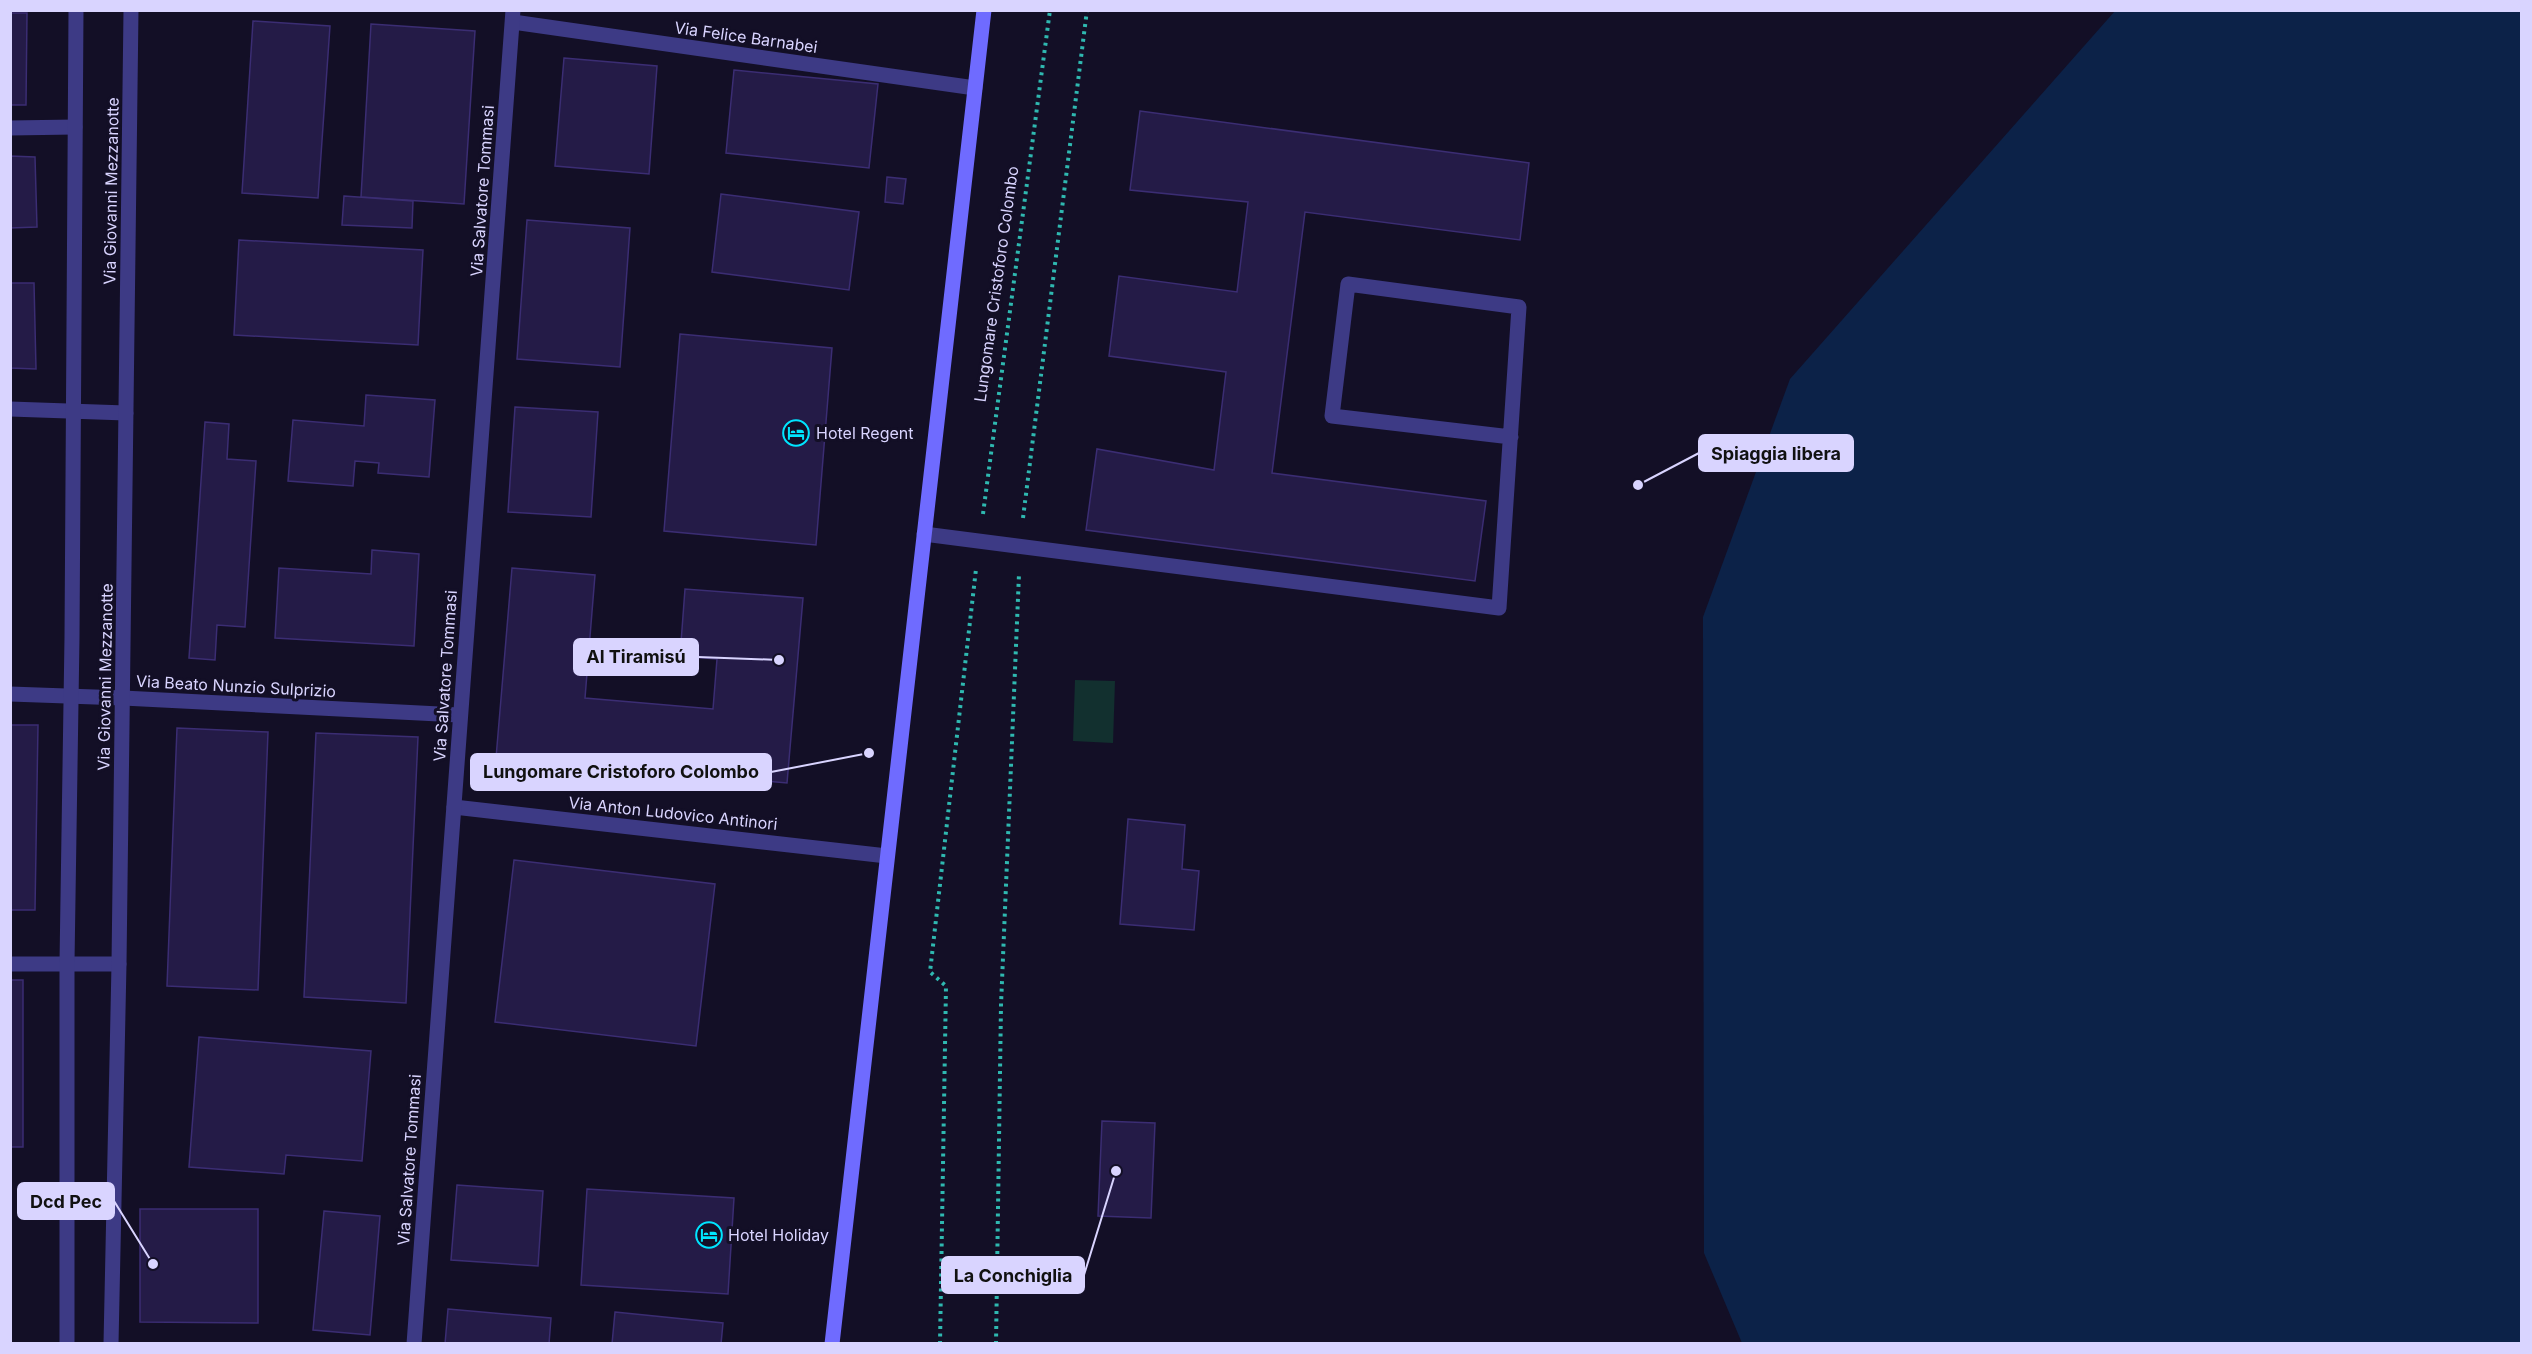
<svg xmlns="http://www.w3.org/2000/svg" width="2532" height="1354" font-family="Inter,sans-serif">
<style>
.green{fill:#12302f}
.water{fill:#0c2248}
.building{fill:#241b47;stroke:#3b2d73;stroke-width:1.5}
.lines{fill:none;stroke-linecap:round;stroke-linejoin:round}
.path{stroke:#2fb8b0;stroke-width:4;stroke-dasharray:3 4.5;stroke-linecap:butt}
.lane{stroke:#3d3a85;stroke-width:15}
.street{stroke:#3d3a85;stroke-width:15}
.secondary{stroke:#6f6bff;stroke-width:15}
.labels{text-anchor:middle;dominant-baseline:central;stroke-width:6;stroke-linejoin:round;paint-order:stroke}
.street-label{font-size:16px;fill:#d9d4ff;stroke:#130f26}
.poi-label{font-size:16px;fill:#d9d4ff;stroke:#130f26;text-anchor:start}
.leader{fill:none;stroke:#d9d4ff;stroke-width:2}
.callout-dot{fill:#d9d4ff;stroke:#130f26;stroke-width:2}
.callout{fill:#d9d4ff;stroke:#d9d4ff;stroke-width:2}
.callout-label{font-size:18px;text-anchor:middle;font-weight:bold;fill:#111}
</style>
<rect width="100%" height="100%" fill="#130f26"/>
<path class="green" d="M 1075,680 L 1115,681 L 1113,743 L 1073,741 Z"/>
<path class="water" d="M 2115,11 L 2521,11 L 2521,1343 L 1742,1343 L 1704,1253 L 1703,617 L 1790,379 Z"/>
<g class="building">
<path d="M 10,13 L 27,13 L 26,105 L 10,105 Z"/>
<path d="M 253,21 L 330,26 L 318,198 L 242,193 Z"/>
<path d="M 371,24 L 475,31 L 464,204 L 361,197 Z"/>
<path d="M 564,58 L 657,66 L 649,174 L 555,166 Z"/>
<path d="M 734,70 L 878,84 L 869,168 L 726,153 Z"/>
<path d="M 1140,111 L 1529,163 L 1520,240 L 1305,212 L 1272,473 L 1486,501 L 1475,581 L 1086,530 L 1097,449 L 1214,470 L 1226,372 L 1109,356 L 1119,276 L 1237,292 L 1248,202 L 1130,190 Z"/>
<path d="M 10,156 L 35,157 L 37,227 L 10,228 Z"/>
<path d="M 887,177 L 906,179 L 903,204 L 885,202 Z"/>
<path d="M 721,194 L 859,212 L 849,290 L 712,272 Z"/>
<path d="M 344,196 L 413,201 L 412,228 L 342,225 Z"/>
<path d="M 527,220 L 630,228 L 620,367 L 517,359 Z"/>
<path d="M 239,240 L 423,250 L 418,345 L 234,335 Z"/>
<path d="M 10,283 L 34,283 L 36,369 L 10,368 Z"/>
<path d="M 680,334 L 832,348 L 816,545 L 664,531 Z"/>
<path d="M 366,395 L 435,400 L 429,477 L 378,473 L 379,463 L 355,461 L 353,486 L 288,481 L 293,420 L 364,426 Z"/>
<path d="M 515,407 L 598,412 L 591,517 L 508,512 Z"/>
<path d="M 205,422 L 229,424 L 227,459 L 256,461 L 245,627 L 217,625 L 215,660 L 189,658 Z"/>
<path d="M 372,550 L 419,554 L 414,646 L 275,638 L 279,568 L 371,574 Z"/>
<path d="M 512,568 L 595,575 L 585,698 L 713,709 L 717,659 L 680,656 L 685,589 L 803,598 L 787,783 L 496,758 Z"/>
<path d="M 10,725 L 38,725 L 35,910 L 10,910 Z"/>
<path d="M 177,728 L 268,732 L 258,990 L 167,986 Z"/>
<path d="M 316,733 L 418,737 L 406,1003 L 304,997 Z"/>
<path d="M 1128,819 L 1185,825 L 1182,869 L 1199,871 L 1194,930 L 1120,924 Z"/>
<path d="M 514,860 L 715,884 L 696,1046 L 495,1022 Z"/>
<rect x="10" y="980" width="13" height="167"/>
<path d="M 199,1037 L 371,1051 L 362,1161 L 286,1155 L 284,1174 L 189,1167 Z"/>
<path d="M 1102,1121 L 1155,1123 L 1151,1218 L 1098,1216 Z"/>
<path d="M 457,1185 L 543,1191 L 538,1266 L 451,1260 Z"/>
<path d="M 587,1189 L 734,1198 L 728,1294 L 581,1285 Z"/>
<path d="M 140,1209 L 258,1209 L 258,1323 L 140,1322 Z"/>
<path d="M 324,1211 L 380,1216 L 370,1335 L 313,1330 Z"/>
<path d="M 448,1309 L 551,1318 L 549,1344 L 445,1344 Z"/>
<path d="M 615,1312 L 723,1323 L 721,1344 L 612,1344 Z"/>
</g>
<g class="lines">
<g class="path">
<path d="M 983,514 L 1050,10"/>
<path d="M 1023,518 L 1087,10"/>
<path d="M 940,1344 L 946,986 L 930,972 L 976,569"/>
<path d="M 996,1344 L 1001,1005 L 1019,574"/>
</g>
<g class="lane">
<path d="M 10,128 L 75,127"/>
<path d="M 924,534 L 1499,608 L 1519,307 L 1348,284 L 1332,416 L 1511,437"/>
</g>
<g class="street">
<path d="M 513,22 L 975,88"/>
<path d="M 10,409 L 126,413"/>
<path d="M 10,694 L 123,698 L 459,715"/>
<path d="M 454,807 L 887,856"/>
<path d="M 10,964 L 119,964"/>
<path d="M 67,1344 L 67,963 L 72,637 L 76,10"/>
<path d="M 111,1344 L 119,964 L 131,10"/>
<path d="M 414,1344 L 513,10"/>
</g>
<path class="secondary" d="M 832,1344 L 984,10"/>
</g>
<defs>
<g id="hotel-ring" transform="scale(1.35)"><circle r="9.5" fill="#130f26" stroke="#00e5ff" stroke-width="1.5"/><path d="M-6-4.5h1.5V1H6V5H4.5V3h-9V5H-6ZM-4 0a1.8 1.8 0 1 1 3.6 0ZM.5 0V-2.5h3Q6-2.5 6 0Z" fill="#00e5ff"/></g>
</defs>
<g fill-rule="evenodd">
<use href="#hotel-ring" x="796" y="433"/>
<use href="#hotel-ring" x="709" y="1235"/>
</g>
<g class="labels">
<g class="street-label">
<text transform="translate(746 37) rotate(8)">Via Felice Barnabei</text>
<text transform="translate(111 191) rotate(-89)">Via Giovanni Mezzanotte</text>
<text transform="translate(482 191) rotate(-86)">Via Salvatore Tommasi</text>
<text transform="translate(996 284) rotate(-82)">Lungomare Cristoforo Colombo</text>
<text transform="translate(445 676) rotate(-86)">Via Salvatore Tommasi</text>
<text transform="translate(105 677) rotate(-89)">Via Giovanni Mezzanotte</text>
<text transform="translate(236 686) rotate(3)">Via Beato Nunzio Sulprizio</text>
<text transform="translate(673 813) rotate(6)">Via Anton Ludovico Antinori</text>
<text transform="translate(409 1160) rotate(-86)">Via Salvatore Tommasi</text>
</g>
<g class="poi-label">
<text x="816" y="433">Hotel Regent</text>
<text x="728" y="1235">Hotel Holiday</text>
</g>
</g>
<path class="leader" d="M1638 485L1699 453M779 660L698 657M869 753L771 772M153 1264L114 1201M1116 1171L1084 1275"/>
<g class="callout-dot">
<circle cx="1638" cy="485" r="6"/>
<circle cx="779" cy="660" r="6"/>
<circle cx="869" cy="753" r="6"/>
<circle cx="153" cy="1264" r="6"/>
<circle cx="1116" cy="1171" r="6"/>
</g>
<g class="callout">
<rect x="1699" y="435" width="154" height="36" rx="6"/>
<rect x="574" y="639" width="124" height="36" rx="6"/>
<rect x="471" y="754" width="300" height="36" rx="6"/>
<rect x="18" y="1183" width="96" height="36" rx="6"/>
<rect x="942" y="1257" width="142" height="36" rx="6"/>
</g>
<g class="callout-label">
<text x="1776" y="460">Spiaggia libera</text>
<text x="636" y="663">Al Tiramisú</text>
<text x="621" y="778">Lungomare Cristoforo Colombo</text>
<text x="66" y="1208">Dcd Pec</text>
<text x="1013" y="1282">La Conchiglia</text>
</g>
<rect width="2532" height="1354" fill="none" stroke="#d9d4ff" stroke-width="24"/>
</svg>
